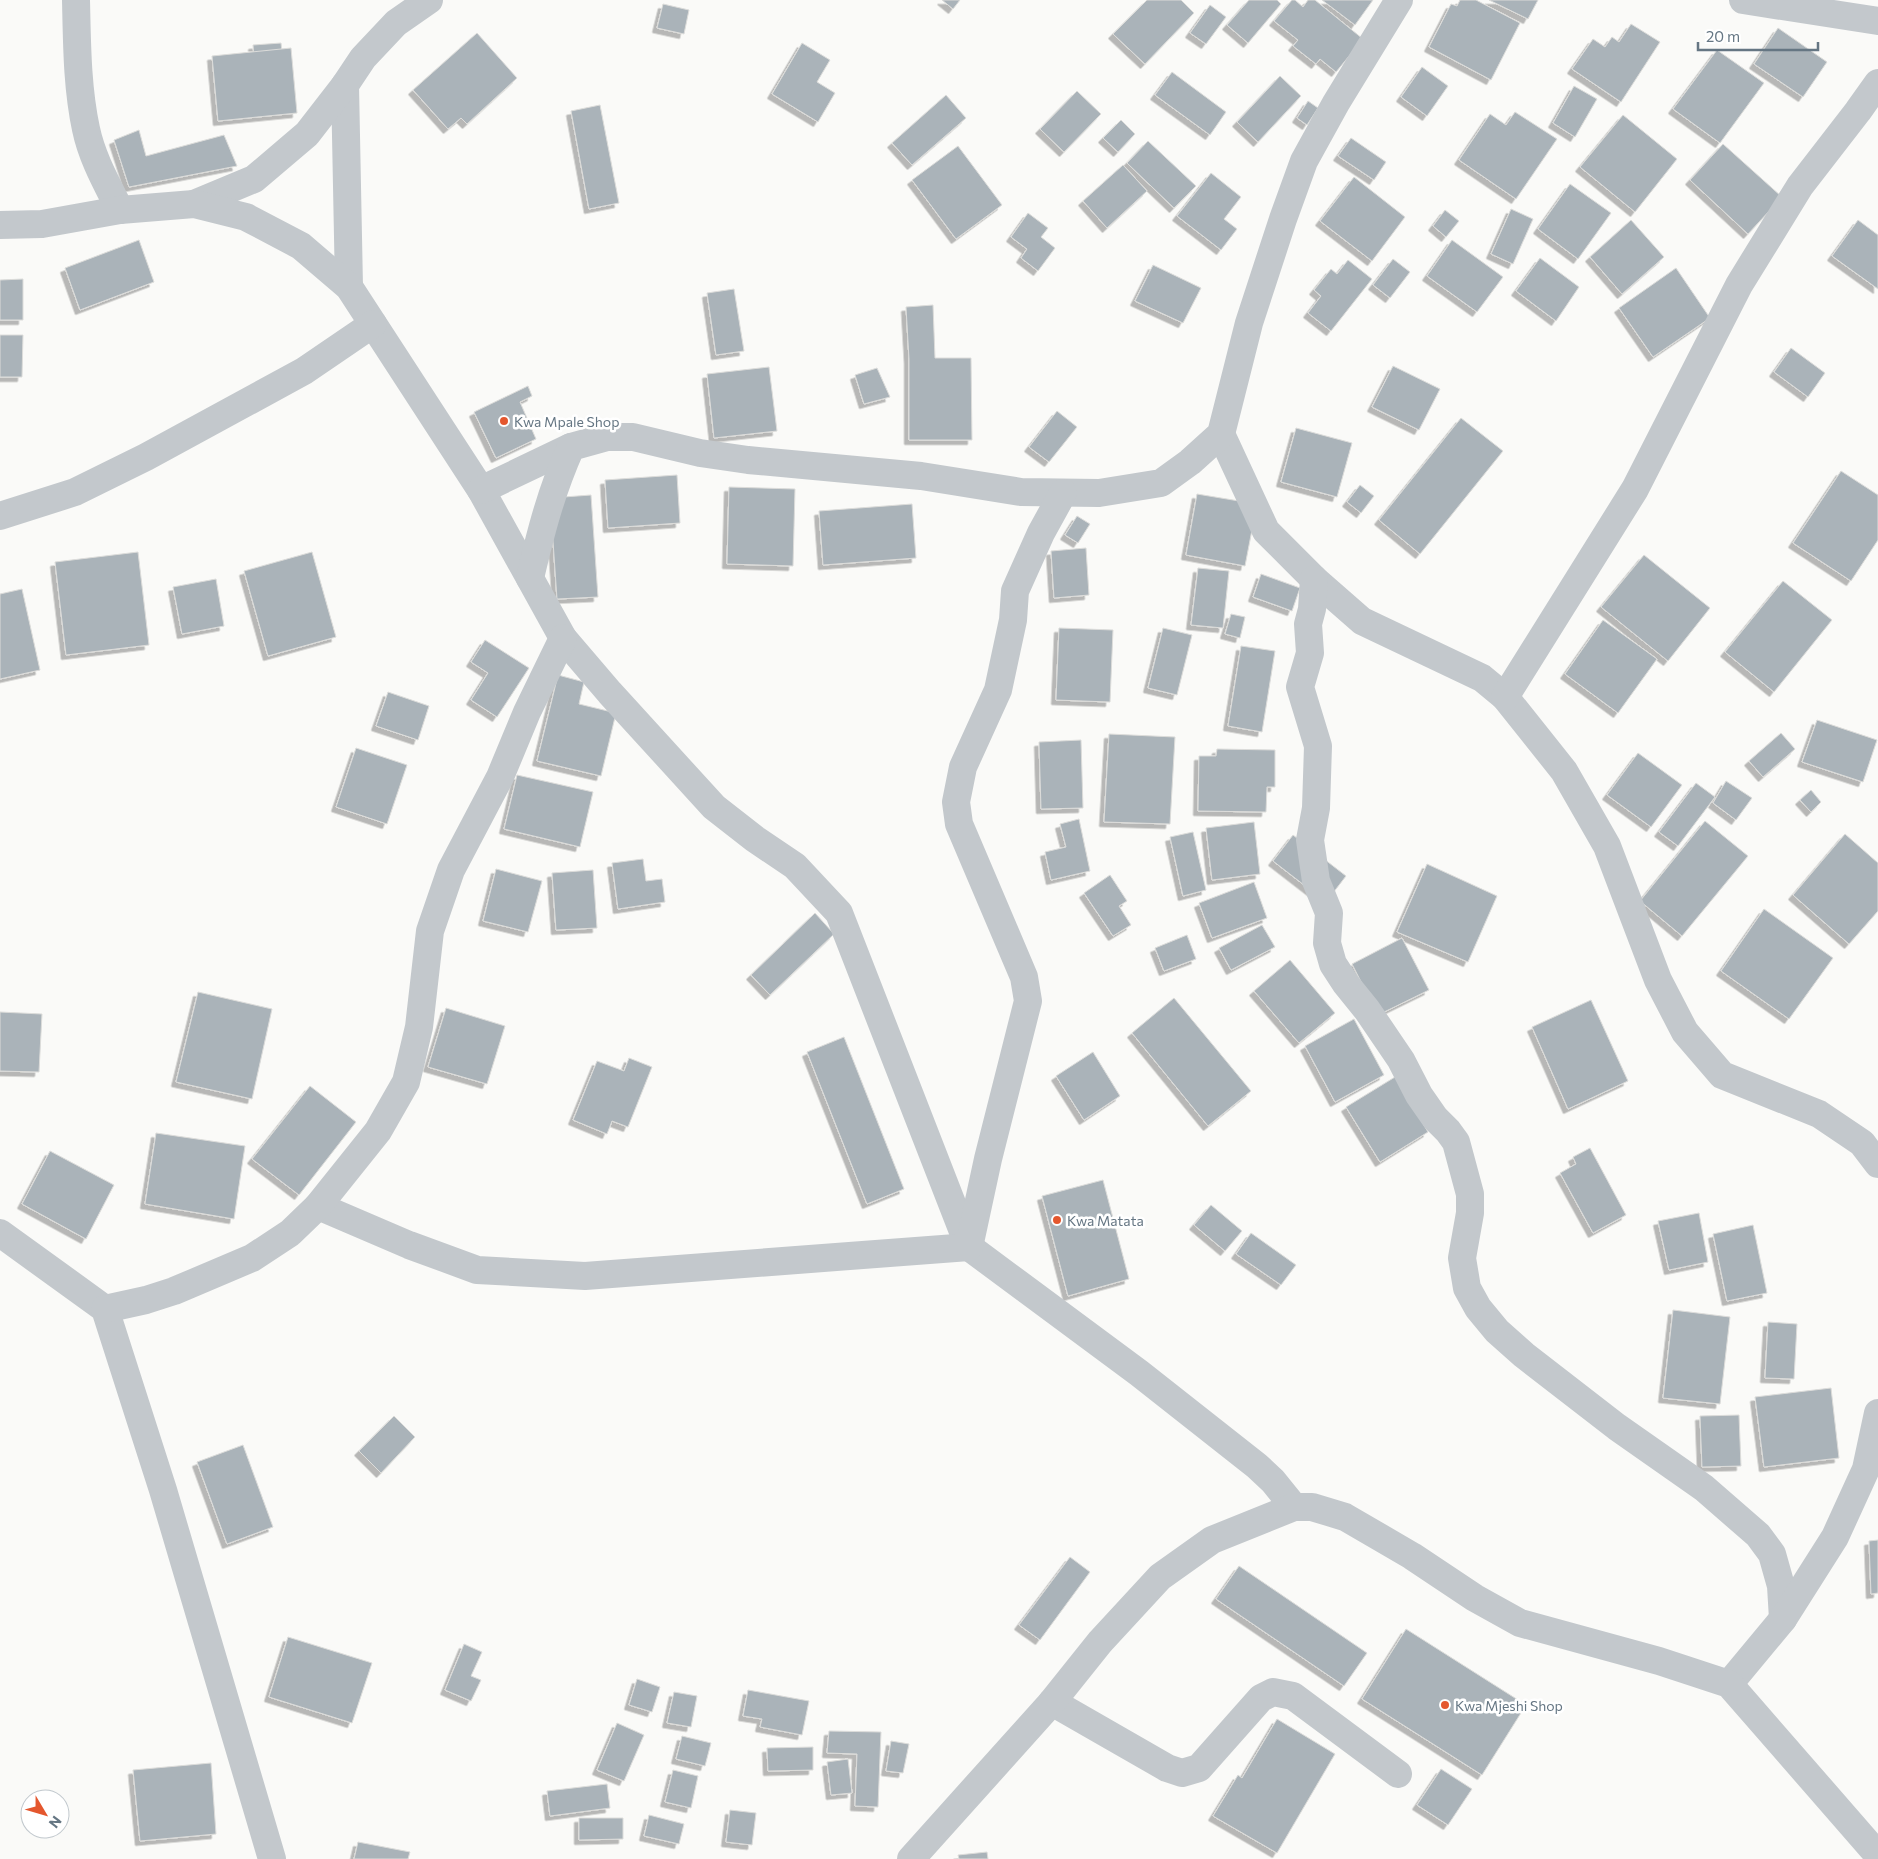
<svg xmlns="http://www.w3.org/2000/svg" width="1878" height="1859" font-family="Commissioner,sans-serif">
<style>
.building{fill:#aab3b9;stroke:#dcdcda;filter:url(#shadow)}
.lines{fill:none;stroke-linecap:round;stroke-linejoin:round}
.street{stroke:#c3c8cc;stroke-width:28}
.poi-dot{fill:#e4572e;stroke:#fff;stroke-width:2}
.labels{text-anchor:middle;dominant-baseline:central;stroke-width:5;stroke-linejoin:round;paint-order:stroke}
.poi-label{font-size:14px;fill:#657683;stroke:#fff;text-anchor:start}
</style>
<defs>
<filter id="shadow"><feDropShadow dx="-4.5" dy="4.5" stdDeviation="0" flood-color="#0004"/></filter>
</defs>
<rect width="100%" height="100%" fill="#fafaf8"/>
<g class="building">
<path d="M 942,0 L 960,0 L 953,9 Z"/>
<path d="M 1147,0 L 1181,0 L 1194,13 L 1145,64 L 1113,34 Z"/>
<path d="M 1249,0 L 1277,0 L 1281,4 L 1248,43 L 1227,25 Z"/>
<path d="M 1292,0 L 1295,0 L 1303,7 L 1308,0 L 1315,0 L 1363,39 L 1336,72 L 1320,59 L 1316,64 L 1293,46 L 1298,40 L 1274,21 Z"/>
<path d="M 1322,0 L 1373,0 L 1355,25 Z"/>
<path d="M 1460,0 L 1476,0 L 1520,23 L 1491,80 L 1429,47 L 1451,4 L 1457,6 Z"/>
<path d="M 1489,0 L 1538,0 L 1528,19 Z"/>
<path d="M 663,4 L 689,10 L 684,34 L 657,28 Z"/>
<path d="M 1210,5 L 1226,17 L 1206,44 L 1190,33 Z"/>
<path d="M 1631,24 L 1660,42 L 1621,102 L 1572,69 L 1593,39 L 1605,47 L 1612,37 L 1619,42 Z"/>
<path d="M 1778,28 L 1827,62 L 1803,97 L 1754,64 Z"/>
<path d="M 477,33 L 517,78 L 467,124 L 461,118 L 448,129 L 413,90 Z"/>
<path d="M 281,43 L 285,78 L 256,81 L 253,45 Z"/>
<path d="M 802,43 L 830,60 L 817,82 L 835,93 L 818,122 L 772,94 Z"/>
<path d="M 291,48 L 297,113 L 218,121 L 212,56 Z"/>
<path d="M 1717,50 L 1764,83 L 1720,143 L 1673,109 Z"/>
<path d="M 1422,67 L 1448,86 L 1427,116 L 1401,97 Z"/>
<path d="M 1172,72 L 1226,112 L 1210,135 L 1155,95 Z"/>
<path d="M 1280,76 L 1301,96 L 1258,142 L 1237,122 Z"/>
<path d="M 1574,86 L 1597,99 L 1575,137 L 1553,123 Z"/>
<path d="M 1077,91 L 1101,114 L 1064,152 L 1040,129 Z"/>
<path d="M 946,95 L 966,118 L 912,165 L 892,143 Z"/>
<path d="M 1308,101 L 1318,108 L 1307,125 L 1297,118 Z"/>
<path d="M 600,105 L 619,203 L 589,209 L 571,111 Z"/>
<path d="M 1515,112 L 1557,139 L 1516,199 L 1459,160 L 1490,114 L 1506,125 Z"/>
<path d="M 1623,115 L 1677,159 L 1635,212 L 1580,167 Z"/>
<path d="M 1121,120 L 1135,134 L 1118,152 L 1103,138 Z"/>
<path d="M 139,130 L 146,156 L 224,135 L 237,166 L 129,187 L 114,140 Z"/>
<path d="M 1351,138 L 1386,162 L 1374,180 L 1338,156 Z"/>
<path d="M 1148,141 L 1196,186 L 1174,208 L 1127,163 Z"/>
<path d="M 1723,144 L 1782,197 L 1748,234 L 1690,180 Z"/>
<path d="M 958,146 L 1002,205 L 956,239 L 912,180 Z"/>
<path d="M 1123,165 L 1147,191 L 1107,228 L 1083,201 Z"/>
<path d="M 1211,173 L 1241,197 L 1224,219 L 1237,229 L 1221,250 L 1177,216 Z"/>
<path d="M 1354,177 L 1405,217 L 1372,261 L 1320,221 Z"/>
<path d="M 1570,184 L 1611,213 L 1578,259 L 1538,229 Z"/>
<path d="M 1511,209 L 1533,219 L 1513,264 L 1491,254 Z"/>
<path d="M 1445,210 L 1459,221 L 1446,237 L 1433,226 Z"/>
<path d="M 1028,213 L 1048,228 L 1041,237 L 1055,248 L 1038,271 L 1021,258 L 1027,249 L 1011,237 Z"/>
<path d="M 1631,220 L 1664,257 L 1622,294 L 1590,257 Z"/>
<path d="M 1858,220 L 1878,235 L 1878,289 L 1832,256 Z"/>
<path d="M 139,240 L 154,282 L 80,310 L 65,268 Z"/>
<path d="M 1452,240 L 1503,277 L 1477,312 L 1427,276 Z"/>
<path d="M 1540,258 L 1579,287 L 1556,321 L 1516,291 Z"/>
<path d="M 1393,259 L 1410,272 L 1390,298 L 1373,285 Z"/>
<path d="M 1348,260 L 1372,279 L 1331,331 L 1308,313 L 1321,296 L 1314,290 L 1331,269 L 1337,274 Z"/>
<path d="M 1153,265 L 1201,288 L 1183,323 L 1135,301 Z"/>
<path d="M 1676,268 L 1710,318 L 1653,357 L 1619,308 Z"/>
<path d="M 23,279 L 23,320 L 0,320 L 0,280 Z"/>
<path d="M 734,289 L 744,351 L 716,355 L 707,293 Z"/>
<path d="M 933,305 L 935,358 L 971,358 L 972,440 L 909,440 L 909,359 L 906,307 Z"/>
<path d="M 0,335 L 23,335 L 22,377 L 0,377 Z"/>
<path d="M 1791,348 L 1825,373 L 1808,397 L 1774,372 Z"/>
<path d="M 1393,366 L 1440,389 L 1419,430 L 1372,407 Z"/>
<path d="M 769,367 L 777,431 L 714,438 L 707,374 Z"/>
<path d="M 877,368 L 890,397 L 864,404 L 855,375 Z"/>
<path d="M 528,386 L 532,396 L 520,402 L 536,439 L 496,458 L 474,412 Z"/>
<path d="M 1057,411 L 1077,427 L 1049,462 L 1029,447 Z"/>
<path d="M 1461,418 L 1503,451 L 1420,554 L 1379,520 Z"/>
<path d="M 1296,428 L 1352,443 L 1337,497 L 1281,482 Z"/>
<path d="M 1841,471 L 1878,495 L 1878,540 L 1851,581 L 1793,543 Z"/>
<path d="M 677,475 L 680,523 L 608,528 L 605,480 Z"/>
<path d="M 1360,485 L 1374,496 L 1361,513 L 1347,502 Z"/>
<path d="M 729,487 L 795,489 L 793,566 L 727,564 Z"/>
<path d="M 1197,494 L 1257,504 L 1245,566 L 1186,555 Z"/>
<path d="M 591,495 L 598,597 L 557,599 L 550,498 Z"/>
<path d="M 912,504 L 916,558 L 823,565 L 819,511 Z"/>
<path d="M 1077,516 L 1090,524 L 1078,543 L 1065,535 Z"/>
<path d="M 1086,548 L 1089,595 L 1054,598 L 1051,551 Z"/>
<path d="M 138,552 L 149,645 L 66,655 L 55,562 Z"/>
<path d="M 312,552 L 336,637 L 268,656 L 244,571 Z"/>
<path d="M 1644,555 L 1710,608 L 1668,661 L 1601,607 Z"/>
<path d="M 1198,568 L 1229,571 L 1223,628 L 1191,625 Z"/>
<path d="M 1261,574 L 1300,588 L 1292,611 L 1253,597 Z"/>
<path d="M 216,579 L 224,626 L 182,634 L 173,587 Z"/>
<path d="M 1783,581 L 1832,620 L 1774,692 L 1725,652 Z"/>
<path d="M 22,589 L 40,670 L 0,679 L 0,594 Z"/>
<path d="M 1231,614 L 1245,617 L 1240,638 L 1225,634 Z"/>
<path d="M 1603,620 L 1657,659 L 1618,713 L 1565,674 Z"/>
<path d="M 1059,628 L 1113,630 L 1110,702 L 1056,700 Z"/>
<path d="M 1163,628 L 1192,635 L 1177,695 L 1148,688 Z"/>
<path d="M 485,640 L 529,668 L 497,717 L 471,700 L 488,673 L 471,662 Z"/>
<path d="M 1241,646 L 1275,651 L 1262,732 L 1228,726 Z"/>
<path d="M 558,675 L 584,682 L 579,704 L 616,713 L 601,776 L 537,761 Z"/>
<path d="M 388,692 L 429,706 L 418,740 L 376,726 Z"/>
<path d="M 1817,720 L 1877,740 L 1863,782 L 1802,762 Z"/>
<path d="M 1781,733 L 1795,749 L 1763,777 L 1749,761 Z"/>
<path d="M 1109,734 L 1175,737 L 1170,824 L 1104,822 Z"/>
<path d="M 1081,740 L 1083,808 L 1041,809 L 1039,742 Z"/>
<path d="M 356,748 L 407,765 L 387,824 L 336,807 Z"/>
<path d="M 1217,749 L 1275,750 L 1275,787 L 1267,787 L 1266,812 L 1198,811 L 1199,756 L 1216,756 Z"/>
<path d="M 1638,753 L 1682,785 L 1651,827 L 1607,795 Z"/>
<path d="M 517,775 L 593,792 L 580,847 L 504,829 Z"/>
<path d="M 1726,781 L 1752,798 L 1736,820 L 1713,803 Z"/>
<path d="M 1696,783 L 1715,797 L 1678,846 L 1659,832 Z"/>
<path d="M 1811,790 L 1821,802 L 1811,812 L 1800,800 Z"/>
<path d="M 1079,819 L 1090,871 L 1051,880 L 1045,852 L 1066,847 L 1060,824 Z"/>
<path d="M 1705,821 L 1748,856 L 1682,936 L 1640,901 Z"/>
<path d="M 1254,822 L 1260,874 L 1212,880 L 1206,828 Z"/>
<path d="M 1193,832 L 1206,890 L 1183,896 L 1170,837 Z"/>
<path d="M 1845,834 L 1878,863 L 1878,911 L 1849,944 L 1793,895 Z"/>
<path d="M 1293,835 L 1346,876 L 1326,902 L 1273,861 Z"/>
<path d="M 643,859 L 646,881 L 662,879 L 665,902 L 618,909 L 612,863 Z"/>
<path d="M 1427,864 L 1497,896 L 1468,962 L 1397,932 Z"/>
<path d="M 496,869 L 542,881 L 528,932 L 483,921 Z"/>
<path d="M 593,870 L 597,928 L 556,930 L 552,873 Z"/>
<path d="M 1110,875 L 1127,901 L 1119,906 L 1131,925 L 1113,936 L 1084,893 Z"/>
<path d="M 1254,882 L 1267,918 L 1212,938 L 1199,903 Z"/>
<path d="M 1764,909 L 1833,958 L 1789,1019 L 1721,971 Z"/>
<path d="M 815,913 L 834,934 L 770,995 L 751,975 Z"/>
<path d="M 1262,925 L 1275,947 L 1231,970 L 1219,948 Z"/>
<path d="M 1187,935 L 1196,959 L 1164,971 L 1155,948 Z"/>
<path d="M 1402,938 L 1429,990 L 1378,1015 L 1352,964 Z"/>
<path d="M 1290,960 L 1335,1013 L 1299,1043 L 1254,991 Z"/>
<path d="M 198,992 L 272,1009 L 252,1099 L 176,1082 Z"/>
<path d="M 1174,998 L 1251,1091 L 1208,1126 L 1132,1033 Z"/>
<path d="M 1591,1000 L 1628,1081 L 1568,1109 L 1532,1027 Z"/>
<path d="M 446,1008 L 505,1026 L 487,1084 L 428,1067 Z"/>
<path d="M 0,1012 L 42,1014 L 39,1072 L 0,1071 Z"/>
<path d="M 1354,1019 L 1384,1075 L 1335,1102 L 1305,1046 Z"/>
<path d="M 844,1037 L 904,1189 L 867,1204 L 807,1052 Z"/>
<path d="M 1093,1052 L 1120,1096 L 1084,1120 L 1056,1076 Z"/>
<path d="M 629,1058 L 652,1067 L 628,1127 L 612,1121 L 607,1134 L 573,1120 L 597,1061 L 624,1071 Z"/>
<path d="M 1395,1077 L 1428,1132 L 1380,1162 L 1346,1107 Z"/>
<path d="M 310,1086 L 356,1122 L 299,1195 L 252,1159 Z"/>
<path d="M 156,1133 L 245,1146 L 234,1219 L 145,1204 Z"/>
<path d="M 1590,1148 L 1626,1215 L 1593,1233 L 1560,1173 L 1576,1164 L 1573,1157 Z"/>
<path d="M 50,1151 L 114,1185 L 86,1239 L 22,1204 Z"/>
<path d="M 1103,1180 L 1129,1279 L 1068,1296 L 1042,1196 Z"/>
<path d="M 1211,1205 L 1242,1231 L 1225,1251 L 1194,1225 Z"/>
<path d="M 1699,1213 L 1708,1262 L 1669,1270 L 1658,1221 Z"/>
<path d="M 1753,1225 L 1767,1293 L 1727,1301 L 1713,1234 Z"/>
<path d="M 1251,1233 L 1296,1265 L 1281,1285 L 1236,1254 Z"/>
<path d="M 1673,1310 L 1730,1317 L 1720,1404 L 1663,1398 Z"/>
<path d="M 1768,1322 L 1797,1324 L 1794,1379 L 1765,1378 Z"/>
<path d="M 1831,1388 L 1839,1458 L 1764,1467 L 1755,1397 Z"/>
<path d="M 1739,1415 L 1741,1466 L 1702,1467 L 1700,1416 Z"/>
<path d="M 394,1416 L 415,1437 L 381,1473 L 359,1451 Z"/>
<path d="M 243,1445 L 273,1527 L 227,1544 L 197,1462 Z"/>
<path d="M 1878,1540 L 1878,1593 L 1871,1594 L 1869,1541 Z"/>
<path d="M 1070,1557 L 1090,1572 L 1040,1640 L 1019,1625 Z"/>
<path d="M 1239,1566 L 1367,1653 L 1344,1686 L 1216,1599 Z"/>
<path d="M 1406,1629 L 1526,1705 L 1482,1775 L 1362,1699 Z"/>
<path d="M 288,1637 L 372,1663 L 352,1723 L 269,1697 Z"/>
<path d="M 464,1644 L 482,1652 L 471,1676 L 481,1680 L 471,1701 L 445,1690 Z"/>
<path d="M 637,1679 L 660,1687 L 652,1712 L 629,1705 Z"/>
<path d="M 748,1690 L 809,1701 L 802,1735 L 760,1727 L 762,1719 L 743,1716 Z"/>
<path d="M 674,1692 L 697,1696 L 691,1727 L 667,1723 Z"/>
<path d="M 1277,1719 L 1335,1754 L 1277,1853 L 1213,1816 L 1238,1775 L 1242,1778 Z"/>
<path d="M 617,1723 L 644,1735 L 624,1781 L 597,1770 Z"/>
<path d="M 829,1731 L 881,1732 L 878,1807 L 855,1806 L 857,1754 L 827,1753 Z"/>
<path d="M 682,1736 L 711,1743 L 705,1766 L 676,1759 Z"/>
<path d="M 891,1741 L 909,1744 L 903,1773 L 886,1771 Z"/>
<path d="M 813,1747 L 813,1770 L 768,1771 L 767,1748 Z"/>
<path d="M 848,1759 L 852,1793 L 831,1795 L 827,1762 Z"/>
<path d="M 211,1763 L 216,1834 L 140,1841 L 133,1770 Z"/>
<path d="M 1441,1769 L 1472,1789 L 1448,1825 L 1417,1805 Z"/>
<path d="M 673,1770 L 698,1776 L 691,1808 L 665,1802 Z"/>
<path d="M 607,1784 L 610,1808 L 550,1816 L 547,1791 Z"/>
<path d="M 730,1810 L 756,1813 L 752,1845 L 726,1842 Z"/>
<path d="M 649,1815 L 684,1824 L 679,1844 L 644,1836 Z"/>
<path d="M 579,1818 L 623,1818 L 623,1839 L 579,1840 Z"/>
<path d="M 358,1842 L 410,1852 L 408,1859 L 354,1859 Z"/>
<path d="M 987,1852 L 988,1859 L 959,1859 L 958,1855 Z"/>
</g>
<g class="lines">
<g class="street">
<path d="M 76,0 C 77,43 77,87 86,129 C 92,158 107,184 120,210"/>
<path d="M 1743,0 L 1878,21"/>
<path d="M 345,85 L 349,287"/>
<path d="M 194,204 L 254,179 L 307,134 L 345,85 L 363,58 L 396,23 L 429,0"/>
<path d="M 0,225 L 42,224 L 120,210 L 194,204 L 246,217 L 301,246 L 349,287 L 481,490 L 563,638 L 610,693 L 714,807 L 755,839 L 795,866 L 839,913 L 969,1247 L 1139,1373 L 1257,1466 L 1273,1481 L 1294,1507"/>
<path d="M 1221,434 L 1266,531 L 1314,579 L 1362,621 L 1482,678 L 1505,697 L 1564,771 L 1607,846 L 1658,980 L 1685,1032 L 1722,1075 L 1819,1114 L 1862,1143 L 1878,1164"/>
<path d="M 481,490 L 571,447"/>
<path d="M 0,516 L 75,492 L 146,457 L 304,371 L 373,324"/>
<path d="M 530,578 C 541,531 551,492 571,447 L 607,437 L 633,437 L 700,453 L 748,460 L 921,476 L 1021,492 L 1099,493 L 1161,483 L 1190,462 L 1221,434 L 1249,323 L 1283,219 L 1304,161 L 1336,103 L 1399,0"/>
<path d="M 1314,579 L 1312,609 L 1308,624 L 1310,653 L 1300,687 L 1318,746 L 1316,808 L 1310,840 L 1316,881 L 1329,913 L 1327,943 L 1333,964 L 1346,984 L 1367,1010 L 1401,1060 L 1419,1095 L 1435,1118 L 1448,1131 L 1456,1142 L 1470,1194 L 1470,1213 L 1462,1258 L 1467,1288 L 1478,1308 L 1497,1331 L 1524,1355 L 1617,1427 L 1704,1488 L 1758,1535 L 1772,1554 L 1781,1586 L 1783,1619"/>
<path d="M 1505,697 L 1635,489 L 1739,285 L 1800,186 L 1858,111 L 1878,83"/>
<path d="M 318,1206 L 409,1245 L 477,1270 L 585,1276 L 969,1247 L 988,1159 L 1028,1001 L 1024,977 L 959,824 L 956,802 L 963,767 L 998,690 L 1013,620 L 1015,591 L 1041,533 L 1063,493"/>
<path d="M 0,1233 L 105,1309 L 163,1490 L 272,1859"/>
<path d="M 105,1309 L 146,1300 L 174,1291 L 252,1258 L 290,1233 L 318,1206 L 378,1131 L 406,1082 L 419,1027 L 430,931 L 451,870 L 500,777 L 527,712 L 563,638"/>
<path d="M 1729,1684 L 1783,1619 L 1835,1537 L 1866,1469 L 1878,1413"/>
<path d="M 1052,1702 L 1167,1768 L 1182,1773 L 1199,1768 L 1261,1698 L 1273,1692 L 1293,1696 L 1398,1774"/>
<path d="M 911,1859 L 1052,1702 L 1100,1642 L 1160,1577 L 1212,1540 L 1294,1507 L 1312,1507 L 1345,1517 L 1412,1556 L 1475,1598 L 1520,1623 L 1659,1661 L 1729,1684 L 1878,1855"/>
</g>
</g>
<g class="poi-dot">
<circle cx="504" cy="421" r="5"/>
<circle cx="1057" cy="1220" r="5"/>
<circle cx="1445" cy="1705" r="5"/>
</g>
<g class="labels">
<g class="poi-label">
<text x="514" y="421">Kwa Mpale Shop</text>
<text x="1067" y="1220">Kwa Matata</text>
<text x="1455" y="1705">Kwa Mjeshi Shop</text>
</g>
</g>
<g transform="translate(45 1814) rotate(128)"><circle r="24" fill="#ffffff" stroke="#c1c8cd"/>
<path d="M0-4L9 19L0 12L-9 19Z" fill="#e4572e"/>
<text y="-8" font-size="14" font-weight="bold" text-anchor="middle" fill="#657683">N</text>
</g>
<path d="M1698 42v8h120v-8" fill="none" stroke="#657683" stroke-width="2.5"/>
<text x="1706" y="42" font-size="15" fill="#657683" stroke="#ffffff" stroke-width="4" paint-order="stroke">20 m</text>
</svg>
